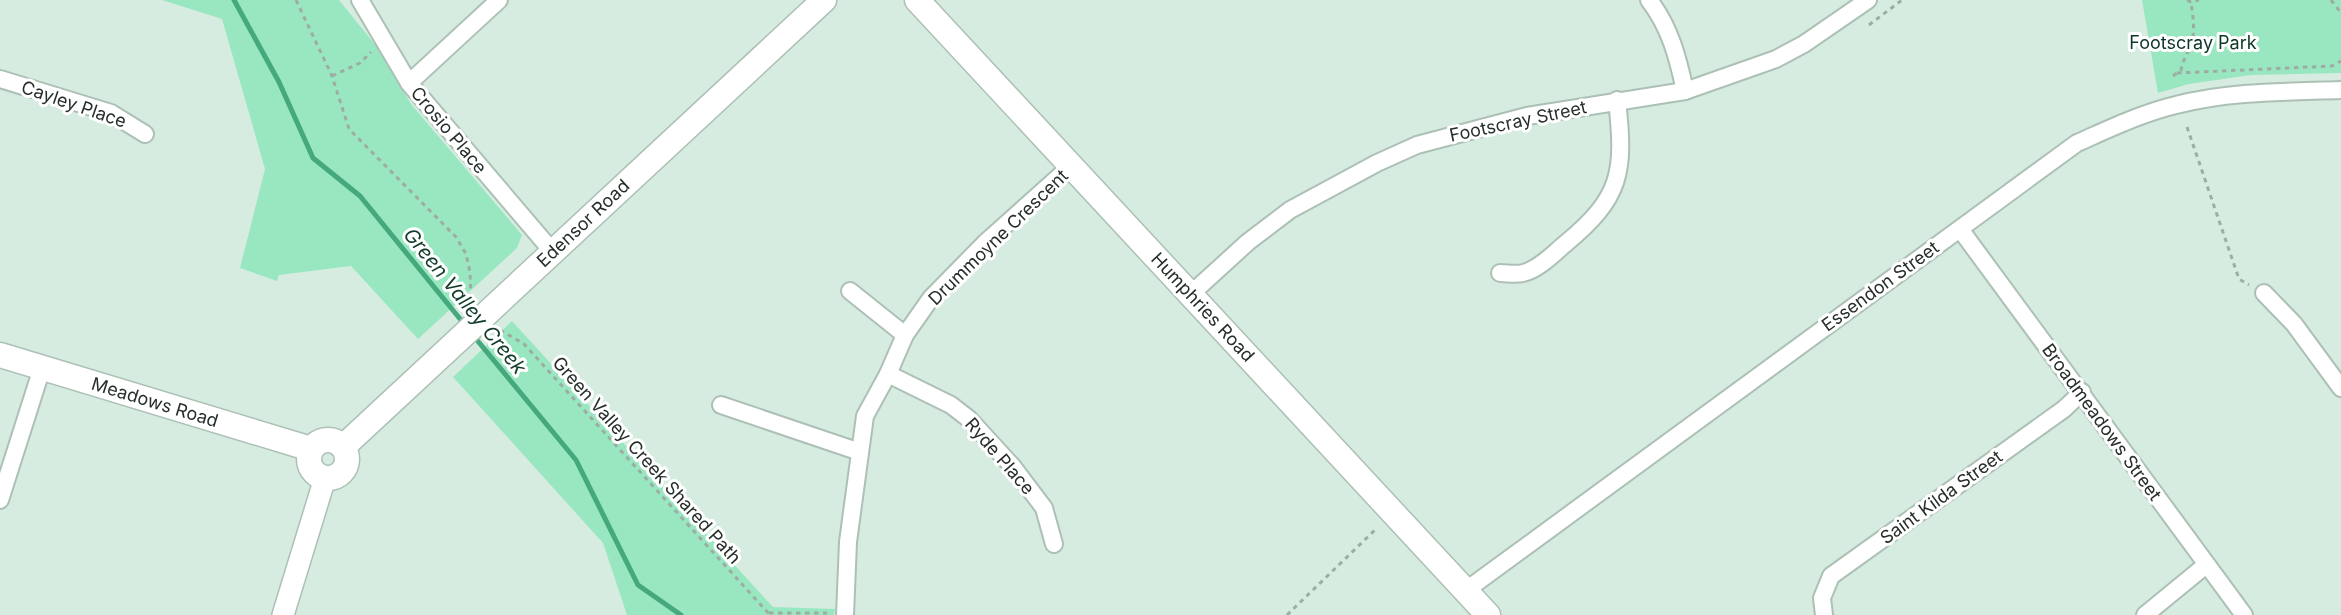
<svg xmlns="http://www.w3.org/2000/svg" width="2341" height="615" font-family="Inter,sans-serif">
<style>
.green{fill:#99e7c0}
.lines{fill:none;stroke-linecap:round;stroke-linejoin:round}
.stream{stroke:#46a97e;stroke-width:5}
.minor-casing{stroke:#acc0b6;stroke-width:20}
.tertiary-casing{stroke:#acc0b6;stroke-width:24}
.secondary-casing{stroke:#acc0b6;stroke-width:27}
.path{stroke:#9dada4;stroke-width:3;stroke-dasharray:4.5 4.5;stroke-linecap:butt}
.minor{stroke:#fff;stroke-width:16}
.tertiary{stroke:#fff;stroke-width:21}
.secondary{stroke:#fff;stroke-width:24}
.labels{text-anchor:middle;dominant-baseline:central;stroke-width:6;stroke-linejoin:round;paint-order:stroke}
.park-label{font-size:18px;fill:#0b3725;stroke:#fff}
.street-label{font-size:18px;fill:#262e2a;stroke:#fff}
.water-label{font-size:20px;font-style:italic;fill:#123d2b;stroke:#fff}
</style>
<rect width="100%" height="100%" fill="#d7ece0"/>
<g class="green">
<path d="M 162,0 L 339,0 L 377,47 L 411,104 L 522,235 L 517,248 L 418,339 L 351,266 L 279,275 L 277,281 L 240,268 L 265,169 L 222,19 Z"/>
<path d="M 2142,0 L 2341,0 L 2341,73 L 2251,75 L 2189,84 L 2158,93 Z"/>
<path d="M 512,321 L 773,607 L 835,609 L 834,615 L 627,615 L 603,543 L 453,377 Z"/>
</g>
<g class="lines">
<g class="stream">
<path d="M 234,0 L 279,82 L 313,158 L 360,196 L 465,325"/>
<path d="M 472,334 L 576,460 L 638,585 L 681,615"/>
</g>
<g class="minor-casing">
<g id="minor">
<path d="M 360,0 L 409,83 L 552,251"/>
<path d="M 1649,0 C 1670,27 1678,58 1685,91"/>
<path d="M 0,79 L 111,113 L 145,134"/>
<path d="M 409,83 L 499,0"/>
<path d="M 1960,229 L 2244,615"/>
<path d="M 1500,273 C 1507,273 1516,275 1523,273 C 1538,270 1554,253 1565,244 C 1622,197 1625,172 1617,100"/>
<path d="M 850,291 L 905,335"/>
<path d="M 1192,293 L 1248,242 L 1290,210 L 1377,163 L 1417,145 L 1527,116 L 1685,91 L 1776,59 L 1804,44 L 1868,0"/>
<path d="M 2264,293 L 2294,324 L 2341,388"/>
<path d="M 888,374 L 951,405 L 969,419 L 1013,467 L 1044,508 L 1054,544"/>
<path d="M 721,405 L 860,452"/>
<path d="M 0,500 L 42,368"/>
<path d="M 1465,591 L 2077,143 C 2109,129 2142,113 2176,105 C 2230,91 2286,92 2341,90"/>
<path d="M 845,615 L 848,542 L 865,416 L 888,374 L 905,335 L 931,298 L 985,243 L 1071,166"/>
<path d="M 1824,615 L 1822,598 L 1831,576 L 2064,409 L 2082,392"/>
<path d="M 2145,615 L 2206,565"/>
</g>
</g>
<g class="tertiary-casing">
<path id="tertiary" d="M 283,615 L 325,478"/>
</g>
<g class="secondary-casing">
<g id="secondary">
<path d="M 917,0 L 1488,615"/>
<path d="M 0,355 L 311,449"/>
<circle cx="328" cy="459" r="19"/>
<path d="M 343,447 L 824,0"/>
</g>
</g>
<g class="path">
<path d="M 296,0 L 332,76 L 349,129 L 456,237 L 466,254 L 470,272 L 471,299"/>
<path d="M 2187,0 L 2191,2 L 2199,0"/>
<path d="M 2331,0 L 2341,13"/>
<path d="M 1869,25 L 1902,0"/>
<path d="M 2177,73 L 2332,66 L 2341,61"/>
<path d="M 332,76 L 360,63 L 371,52"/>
<path d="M 2173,76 L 2181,70 C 2183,59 2189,52 2192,42 C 2195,29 2193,16 2191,2"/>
<path d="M 2187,127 L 2239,279 L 2249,285"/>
<path d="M 500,330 L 524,344 L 770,615"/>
<path d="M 769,613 L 827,613"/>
<path d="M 1287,615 L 1377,528"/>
</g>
<use href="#minor" class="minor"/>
<use href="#tertiary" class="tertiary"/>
<use href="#secondary" class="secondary"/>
</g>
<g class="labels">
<g class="park-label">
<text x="2193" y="42">Footscray Park</text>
</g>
<g class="street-label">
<text transform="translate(74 104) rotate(19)">Cayley Place</text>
<text transform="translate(1518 121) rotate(-12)">Footscray Street</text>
<text transform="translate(449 130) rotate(50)">Crosio Place</text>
<text transform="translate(583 223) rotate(-43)">Edensor Road</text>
<text transform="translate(998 237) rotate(-44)">Drummoyne Crescent</text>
<text transform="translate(1880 286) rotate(-36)">Essendon Street</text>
<text transform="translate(1203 307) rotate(47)">Humphries Road</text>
<text transform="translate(155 402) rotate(17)">Meadows Road</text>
<text transform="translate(2102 422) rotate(54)">Broadmeadows Street</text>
<text transform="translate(1000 456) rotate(49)">Ryde Place</text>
<text transform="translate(647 460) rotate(48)">Green Valley Creek Shared Path</text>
<text transform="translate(1941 497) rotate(-36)">Saint Kilda Street</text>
</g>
<g class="water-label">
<text transform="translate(465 301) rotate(51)">Green Valley Creek</text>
</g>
</g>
</svg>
